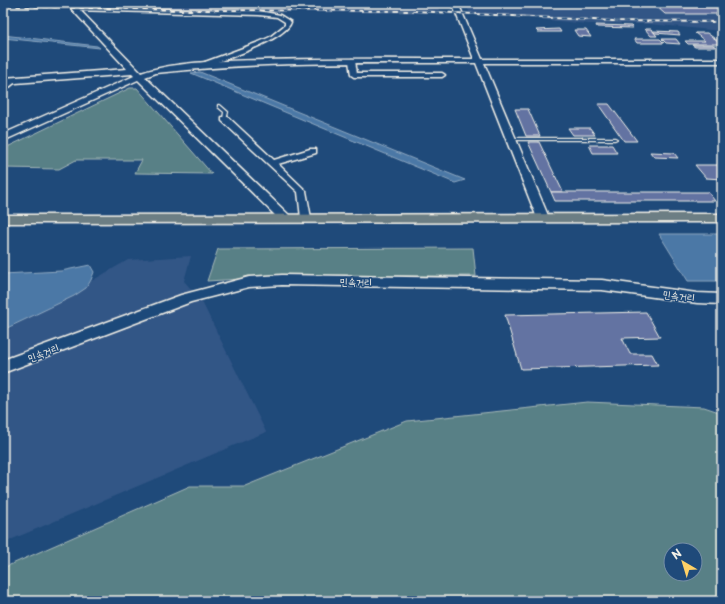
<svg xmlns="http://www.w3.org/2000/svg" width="725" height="604" font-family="'Playpen Sans','Poor Story',sans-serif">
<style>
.built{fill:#335686}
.green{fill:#598086;stroke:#a6b8b7;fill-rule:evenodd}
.water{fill:#4b78a6;stroke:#8fa8c0}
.building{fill:#6373a2;stroke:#f4f1e8}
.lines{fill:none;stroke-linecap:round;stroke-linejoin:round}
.lane-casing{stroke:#f4f1e8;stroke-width:2.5}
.street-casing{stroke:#f4f1e8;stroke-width:3}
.secondary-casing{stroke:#f4f1e8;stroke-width:3}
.primary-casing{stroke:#f4f1e8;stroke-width:3}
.lane{fill:#1f4a7a;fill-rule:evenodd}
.street{fill:#1f4a7a;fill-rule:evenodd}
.secondary{fill:#1f4a7a;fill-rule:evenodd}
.primary{fill:#6c7e84;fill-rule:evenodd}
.rail-casing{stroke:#f4f1e8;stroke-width:2}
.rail{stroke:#1f4a7a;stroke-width:1.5;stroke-dasharray:4.5;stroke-linecap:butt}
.labels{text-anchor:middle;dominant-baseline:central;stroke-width:3;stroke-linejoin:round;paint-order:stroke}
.street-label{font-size:10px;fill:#f4f1e8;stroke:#1f4a7a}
</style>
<rect width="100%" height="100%" fill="#1f4a7a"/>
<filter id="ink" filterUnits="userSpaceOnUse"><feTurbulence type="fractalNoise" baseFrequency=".025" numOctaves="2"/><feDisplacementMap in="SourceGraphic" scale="8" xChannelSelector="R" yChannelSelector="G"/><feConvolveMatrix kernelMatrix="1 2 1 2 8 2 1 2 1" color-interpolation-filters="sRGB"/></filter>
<g filter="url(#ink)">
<g class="built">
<path d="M 561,3 L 722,3 L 722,31 L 649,24 L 589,24 L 502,16 L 482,16 L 481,14 L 470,13 L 467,7 L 505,4 L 508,6 Z"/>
<path d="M 99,5 L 438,7 L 440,13 L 108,11 L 97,10 Z"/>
<path d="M 191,256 L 184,281 L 202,302 L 266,432 L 3,543 L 3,332 L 128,260 Z"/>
</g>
<g class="green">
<path d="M 130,88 L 137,88 L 212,174 L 135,173 L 142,160 L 76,160 L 59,169 L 3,168 L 3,149 Z"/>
<path d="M 473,248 L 476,276 L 290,276 L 207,281 L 218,249 Z"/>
<path d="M 587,402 L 704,407 L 722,413 L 722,601 L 3,601 L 3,568 L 190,486 L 245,486 L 407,421 ZM 671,550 L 695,550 L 695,574 L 671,574 Z"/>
</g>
<g class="water">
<path d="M 3,35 L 97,46 L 100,48 L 3,38 Z"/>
<path d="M 200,72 L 465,180 L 455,183 L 191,73 Z"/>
<path d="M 659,234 L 722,234 L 722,281 L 688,281 Z"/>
<path d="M 90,265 L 94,272 L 91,280 L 86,288 L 74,296 L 3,330 L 3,274 L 61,271 Z"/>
</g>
<g class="building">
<path d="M 656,6 L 722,6 L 722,14 L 665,14 Z"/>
<path d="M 596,25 L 631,26 L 633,28 L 597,27 Z"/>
<path d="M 559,29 L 561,32 L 538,32 L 536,30 Z"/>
<path d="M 645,29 L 651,29 L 657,36 L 651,36 Z"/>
<path d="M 574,30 L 586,30 L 591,37 L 578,36 Z"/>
<path d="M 653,31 L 678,32 L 680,35 L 655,33 Z"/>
<path d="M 695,33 L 707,33 L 722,44 L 688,44 L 685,41 L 705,41 Z"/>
<path d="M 634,39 L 660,39 L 664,43 L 637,43 Z"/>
<path d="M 662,39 L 676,39 L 680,44 L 666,43 Z"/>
<path d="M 692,45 L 713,45 L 716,47 L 695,47 Z"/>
<path d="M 598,104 L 609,104 L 637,141 L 624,141 Z"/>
<path d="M 515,109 L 528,109 L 540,136 L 526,136 Z"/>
<path d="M 568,128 L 590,128 L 595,135 L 573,135 Z"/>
<path d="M 528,142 L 539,142 L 563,192 L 551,192 Z"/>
<path d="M 589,145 L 612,145 L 617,153 L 593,153 Z"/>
<path d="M 650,152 L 674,153 L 678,158 L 654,157 Z"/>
<path d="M 695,165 L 722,165 L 722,179 L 706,178 Z"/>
<path d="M 551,192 L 708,192 L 715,201 L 555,201 Z"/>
<path d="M 646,312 L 660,337 L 622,338 L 630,354 L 652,354 L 658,365 L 521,369 L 505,315 Z"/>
</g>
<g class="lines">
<g class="lane-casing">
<g id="lane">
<path d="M 218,105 L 220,105 L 228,112 L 226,120 L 223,119 L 224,112 L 218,107 Z"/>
<path d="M 509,138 L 615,138 L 617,139 L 615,140 L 509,140 Z"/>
</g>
</g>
<g class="street-casing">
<g id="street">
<path d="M 75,8 L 259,11 L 280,15 L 291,22 C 286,40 217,63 199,68 L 196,66 L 197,65 L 259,42 L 270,37 L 285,25 L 285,22 L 277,17 L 259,15 L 73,10 Z"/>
<path d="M 352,59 L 355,61 L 357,73 L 442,73 L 445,75 L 442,77 L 354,77 L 351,75 L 349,61 Z"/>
<path d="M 13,79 L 18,80 L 3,92 L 3,87 Z"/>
<path d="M 222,117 L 228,117 L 274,160 L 310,149 L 316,149 L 316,153 L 278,164 L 306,191 L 311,218 L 309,220 L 306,221 L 301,218 L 298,192 L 222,121 Z"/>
</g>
</g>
<g class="secondary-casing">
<g id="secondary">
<path d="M 66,3 L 73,3 L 141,73 C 177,61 226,61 264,60 C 334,58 404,59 474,59 L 452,3 L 458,3 L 482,59 L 722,59 L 722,63 L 484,63 L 549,218 L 547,221 L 539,221 L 537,218 L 476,63 C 369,63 262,61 156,73 L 145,77 L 289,215 L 291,218 L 289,221 L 281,221 L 138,80 L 3,141 L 3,134 L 134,76 L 132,74 L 3,84 L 3,78 L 127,69 Z"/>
<path d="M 282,275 L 602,280 L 697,293 L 722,294 L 722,304 L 697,303 L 602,290 L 282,285 L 249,287 L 191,302 L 3,373 L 3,360 L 181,295 L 249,277 Z"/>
</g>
</g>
<g class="primary-casing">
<path id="primary" d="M 722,214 L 722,222 L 3,223 L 3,215 Z"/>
</g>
<use href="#lane" class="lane"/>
<use href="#street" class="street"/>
<use href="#secondary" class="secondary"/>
<use href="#primary" class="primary"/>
<g class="rail-casing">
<path id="rail" d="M 3,6 L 176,10 L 414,11 L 613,21 L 722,22"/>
</g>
<use href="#rail" class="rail"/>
</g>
</g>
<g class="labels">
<g class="street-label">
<text transform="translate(356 281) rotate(1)">민속거리</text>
<text transform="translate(679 295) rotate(7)">민속거리</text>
<text transform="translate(43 352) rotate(-21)">민속거리</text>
</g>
</g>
<rect width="725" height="604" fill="none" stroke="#1f4a7a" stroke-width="16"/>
<rect x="8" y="8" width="709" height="588" fill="none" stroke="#f4f1e8" stroke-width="1.5" filter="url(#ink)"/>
<g transform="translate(683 562) rotate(322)"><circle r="19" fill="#1f4a7a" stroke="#748da6"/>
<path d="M0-3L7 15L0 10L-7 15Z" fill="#ffd166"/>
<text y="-6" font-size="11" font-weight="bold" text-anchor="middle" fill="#f4f1e8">N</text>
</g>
</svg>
